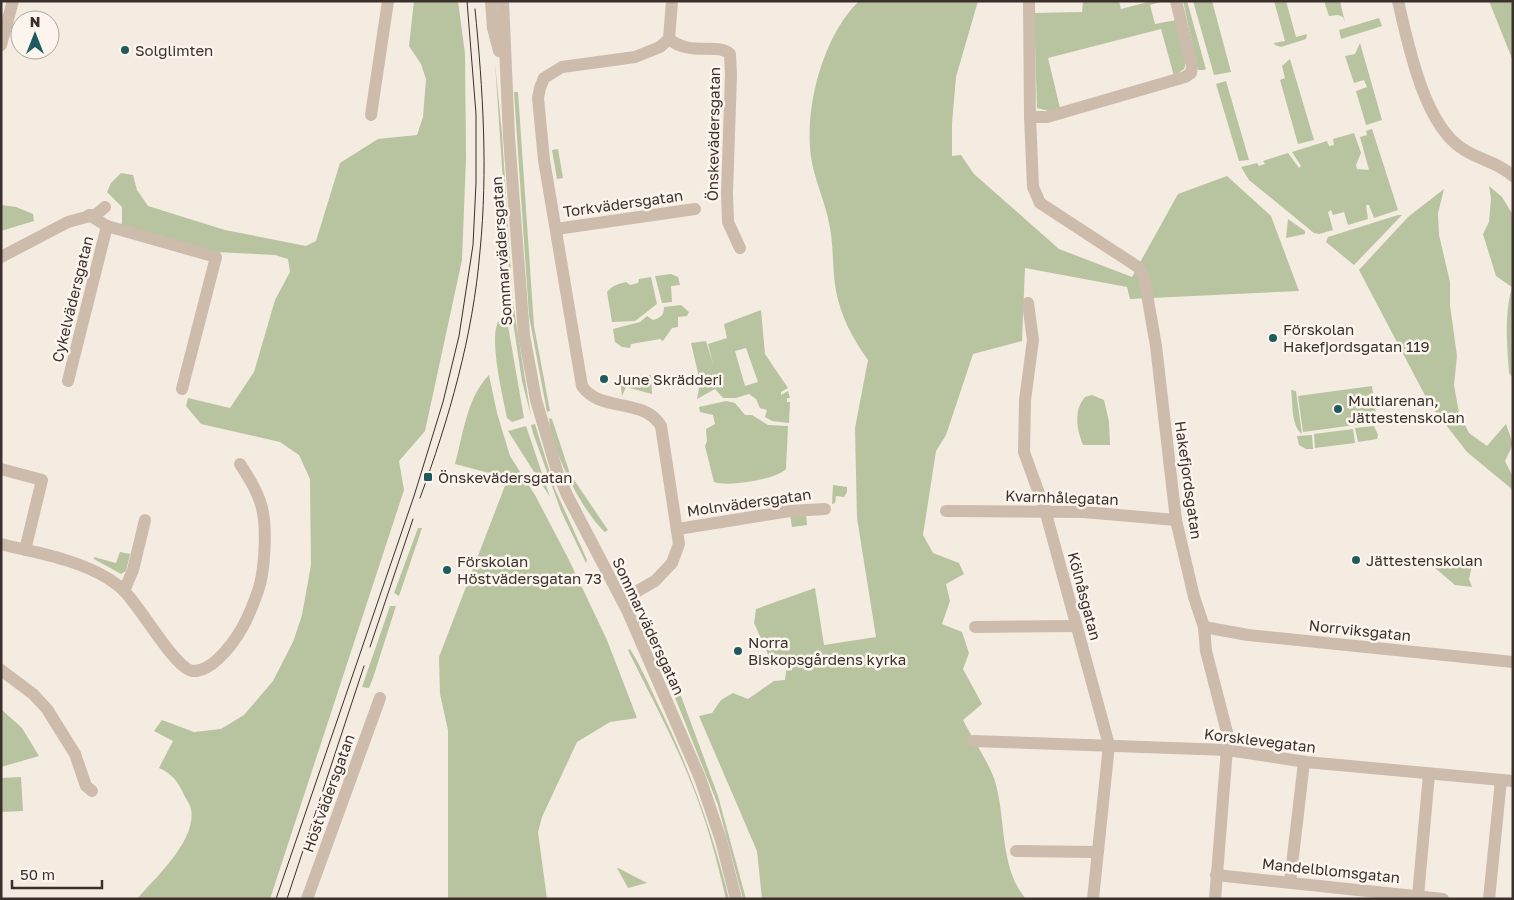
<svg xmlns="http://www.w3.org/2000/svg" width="1514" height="900" font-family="'Golos Text',sans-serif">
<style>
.green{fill:#b8c4a0;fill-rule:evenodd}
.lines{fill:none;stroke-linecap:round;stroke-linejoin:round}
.minor{stroke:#cdbbac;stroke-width:12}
.tertiary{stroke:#cdbbac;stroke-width:12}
.tram{stroke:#3b302b;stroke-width:1}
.poi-dot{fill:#1f5a5e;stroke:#fbf5ee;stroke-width:2}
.labels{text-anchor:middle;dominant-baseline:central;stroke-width:5;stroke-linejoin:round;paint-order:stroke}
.poi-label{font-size:15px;fill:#3b302b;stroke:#fbf5ee;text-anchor:start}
.street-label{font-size:15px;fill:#3b302b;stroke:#fbf5ee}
</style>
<rect width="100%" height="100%" fill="#f4ebe1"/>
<g class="green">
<path d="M 414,1 L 458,1 L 465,54 L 466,158 L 462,260 L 425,431 L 399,461 L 404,490 L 270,899 L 137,899 C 156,877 197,840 191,809 C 190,804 186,799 184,795 C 178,781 172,774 159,768 L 173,741 L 154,731 L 162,720 L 194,732 L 221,729 L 244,715 L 273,681 L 293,642 L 302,615 L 311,565 L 310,479 L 299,455 L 280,442 L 201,424 L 186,406 L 188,398 L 230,408 L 254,372 L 275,300 L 290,272 L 288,259 L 275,255 L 215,252 L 122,227 L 122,207 L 107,192 L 111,183 L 121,173 L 133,175 L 137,190 L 148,206 L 225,230 L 306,246 L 316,241 L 340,163 L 378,139 L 417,135 L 423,117 L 426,79 L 421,64 L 409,46 Z"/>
<path d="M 859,1 L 978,1 L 956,77 L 952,123 L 952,156 L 961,155 L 974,174 L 1059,249 L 1132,277 L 1178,194 L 1227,176 L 1271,216 L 1299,291 L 1130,299 L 1127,287 L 1025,268 L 1022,341 L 973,354 L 946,435 L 936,451 L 923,535 L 933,553 L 959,563 L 964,574 L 946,584 L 950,601 L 942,624 L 962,632 L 969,653 L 963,669 L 982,704 L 963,720 C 972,738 992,767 996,785 C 1006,822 1000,869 1026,899 L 762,899 L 757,851 L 699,716 L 712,713 L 721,700 L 733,693 L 748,699 L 774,681 L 785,680 L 787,665 L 783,660 L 771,661 L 754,623 L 756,609 L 815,588 L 824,645 L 876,637 L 857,518 L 855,428 L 868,360 C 853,339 841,317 836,291 C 832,269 834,245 829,223 C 825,201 814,179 811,157 C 804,107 823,36 859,1 Z"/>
<path d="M 1083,1 L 1119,1 L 1121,9 L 1152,1 L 1165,1 L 1150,5 L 1155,24 L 1176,20 L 1186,62 L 1184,69 L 1174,76 L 1161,29 L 1048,58 L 1060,108 L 1049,111 L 1037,108 L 1034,13 L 1082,12 Z"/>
<path d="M 1183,1 L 1187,1 L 1204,62 L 1206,69 L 1204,70 L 1198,70 Z"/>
<path d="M 1193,1 L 1212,1 L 1231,72 L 1214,75 Z"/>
<path d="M 1274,1 L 1286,1 L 1296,37 L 1307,34 L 1306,39 L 1281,47 L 1275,45 L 1274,43 L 1285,41 Z"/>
<path d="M 1324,1 L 1340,1 L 1345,23 L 1343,17 L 1338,15 L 1329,16 Z"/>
<path d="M 1489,1 L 1513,1 L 1513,61 Z"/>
<path d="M 1379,18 L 1382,26 L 1341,39 L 1339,30 Z"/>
<path d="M 1360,43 L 1382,120 L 1366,125 L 1356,91 L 1367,87 L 1364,80 L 1354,83 L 1345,56 L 1355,54 Z"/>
<path d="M 1290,59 L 1314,140 L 1298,144 L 1280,80 L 1285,78 L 1282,66 Z"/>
<path d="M 495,63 L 502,134 L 513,303 L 531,416 L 522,381 L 512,315 Z"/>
<path d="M 1226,81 L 1249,160 L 1239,161 L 1216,84 Z"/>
<path d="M 514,92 L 518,92 L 534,326 L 550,411 L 547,412 L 529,316 Z"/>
<path d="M 1372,129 L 1398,210 L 1374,218 L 1369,205 L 1366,205 L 1368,219 L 1348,225 L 1344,212 L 1333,215 L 1331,210 L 1328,212 L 1333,230 L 1319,234 L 1314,233 L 1249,180 L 1241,167 L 1257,163 L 1259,166 L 1265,164 L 1263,161 L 1288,153 L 1299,168 L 1301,166 L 1292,152 L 1327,141 L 1329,146 L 1334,145 L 1333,139 L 1354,133 L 1361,153 L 1356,165 L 1357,169 L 1369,170 L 1360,137 L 1367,135 L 1366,131 Z"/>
<path d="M 558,149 L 563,178 L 557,179 L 552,150 Z"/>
<path d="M 1489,186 L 1502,197 L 1513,215 L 1513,378 L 1509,373 C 1507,344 1504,315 1512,287 L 1496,276 L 1483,234 L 1489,222 L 1491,198 Z"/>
<path d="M 1444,189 L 1438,213 L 1439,235 L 1450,282 L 1450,305 L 1457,356 L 1454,385 L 1459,413 L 1469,433 L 1487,446 L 1506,424 L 1513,444 L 1505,461 L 1513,477 L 1513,490 L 1467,452 L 1429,403 L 1359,270 L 1408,217 Z"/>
<path d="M 1,205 L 16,207 L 33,214 L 34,221 L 1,231 Z"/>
<path d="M 1398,215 L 1402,215 L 1354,265 L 1326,242 L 1328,237 Z"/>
<path d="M 1288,219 L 1305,231 L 1305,234 L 1286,238 Z"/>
<path d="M 671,274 L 678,277 L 680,285 L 671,286 L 672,302 L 662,303 L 655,276 Z"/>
<path d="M 651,277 L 657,304 L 635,321 L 612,322 L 607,292 C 613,285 618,284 626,282 L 630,285 L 638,283 L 639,279 Z"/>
<path d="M 681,305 L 689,312 L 687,316 L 678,317 L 678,327 L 672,328 L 663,341 L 660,339 L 631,344 L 630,348 L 622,347 L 615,342 L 613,329 L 640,322 L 647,316 L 653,320 C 661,318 664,315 664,307 Z"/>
<path d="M 761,310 L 765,354 L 788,388 L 781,392 L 781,395 L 788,391 L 790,398 L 787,398 L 787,402 L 790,402 L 789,423 L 772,421 L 765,417 L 767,410 L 760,408 L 756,399 L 749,394 L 736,398 L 723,398 L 715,389 L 697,399 L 699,388 L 696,379 L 698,373 L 691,343 L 706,341 L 713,364 L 708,344 L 727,338 L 724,324 ZM 746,348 L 758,382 L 745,386 L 735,351 Z"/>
<path d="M 502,318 L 507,320 L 524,418 L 512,422 L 507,418 C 504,400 485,327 502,318 Z"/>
<path d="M 489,375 L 497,413 L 510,456 L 535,495 L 569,560 L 607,640 L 637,718 L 610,722 L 577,742 L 542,817 L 538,832 L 547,899 L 448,899 L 448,730 L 440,694 L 439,657 L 508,478 L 455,464 C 463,435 467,397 489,375 Z"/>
<path d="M 651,375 L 652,394 L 626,387 L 622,396 L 620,380 Z"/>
<path d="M 1372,386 L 1377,422 L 1303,432 L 1298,396 Z"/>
<path d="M 1291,390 L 1296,391 L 1302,434 C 1291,426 1293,403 1291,390 Z"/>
<path d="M 1092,395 L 1104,400 L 1109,422 L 1110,445 L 1083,445 C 1077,430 1073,411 1085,397 Z"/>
<path d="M 726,401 L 735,403 L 745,415 L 752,415 L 768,425 L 788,426 L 786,469 C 775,480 728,487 714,482 L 705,446 L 707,441 L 706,429 L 715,424 L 713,415 L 700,412 L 699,407 Z"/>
<path d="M 549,418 L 552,419 L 570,474 L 608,530 L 605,532 C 583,513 550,448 549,418 Z"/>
<path d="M 535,424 L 555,489 L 587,560 L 586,563 L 561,511 L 533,433 L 531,425 Z"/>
<path d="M 526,426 L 550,497 L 508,431 Z"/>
<path d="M 1374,426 L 1378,435 L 1377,439 L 1358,442 L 1355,428 Z"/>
<path d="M 1353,429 L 1355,443 L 1315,448 L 1314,434 Z"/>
<path d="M 1312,435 L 1313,449 L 1306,449 L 1299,445 L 1297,436 Z"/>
<path d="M 833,485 L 847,487 L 847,492 L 844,497 L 836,496 L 835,503 L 832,504 Z"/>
<path d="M 806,513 L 807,525 L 792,527 L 790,514 Z"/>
<path d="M 418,528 L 422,528 L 399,596 L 394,593 Z"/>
<path d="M 120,552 L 130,554 L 126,571 L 121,574 L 94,559 L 94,557 L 116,563 Z"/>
<path d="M 1462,556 L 1470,558 L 1473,562 L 1469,579 L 1472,587 L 1455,585 L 1428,562 L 1431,557 Z"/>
<path d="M 390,606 L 396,606 L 373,678 L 369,688 L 362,687 Z"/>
<path d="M 630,649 C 640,665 648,683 656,700 C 688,765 712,829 729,899 L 726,899 C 717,860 707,822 692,785 C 674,739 650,695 628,650 Z"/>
<path d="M 671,669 L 718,796 L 746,899 L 743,899 L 718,805 L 672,690 L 668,670 Z"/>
<path d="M 1,709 L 22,728 L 39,756 L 1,767 Z"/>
<path d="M 21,777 L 23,811 L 1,812 L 1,778 Z"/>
<path d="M 617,868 L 618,868 L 647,883 L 628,888 Z"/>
</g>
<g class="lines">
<g class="minor">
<path d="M 1029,1 L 1030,116 L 1033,187 L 1040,203 L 1138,267 L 1144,277 L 1156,346 L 1176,520 L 1194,597 L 1204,627 L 1206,651 L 1228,736 L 1215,899"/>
<path d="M 669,39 C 691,57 718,42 730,54 L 731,75 L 727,193 L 728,222 L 740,248"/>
<path d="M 1,45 L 13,1"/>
<path d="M 371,115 L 388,1"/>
<path d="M 1030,117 L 1047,117 L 1185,77 L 1191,73 L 1192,66 L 1176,1"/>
<path d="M 89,215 L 107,226 L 216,257 L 182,389"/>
<path d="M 556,229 L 695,209"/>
<path d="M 1,257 L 68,222 L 97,214 L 105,207"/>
<path d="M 1028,303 L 1033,340 L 1025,400 L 1024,452 L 1045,510 L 1109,745 L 1093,899"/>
<path d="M 68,381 L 107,226"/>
<path d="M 1,469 L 42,480 L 25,550"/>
<path d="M 946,511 L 1084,512 L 1176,520"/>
<path d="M 678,529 L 790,511 L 825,509"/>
<path d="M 1,544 C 37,553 77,559 109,579 C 114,583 120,586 124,591 C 140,606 174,667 192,671 C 201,672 212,665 218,659 C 239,639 249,617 258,591 C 265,571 267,528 262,508 C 258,492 249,478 240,464"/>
<path d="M 124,591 L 133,570 L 145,520"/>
<path d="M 622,600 L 655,581 L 672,563 L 679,544 L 661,426 C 644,397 600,413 582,386 L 544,160 L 538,98 L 540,88 L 544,78 L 562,67 L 635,57 L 660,47 L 669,39 L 672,1"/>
<path d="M 975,627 L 1076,626"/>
<path d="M 1204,627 L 1248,635 L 1513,662"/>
<path d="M 1,670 L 33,694 L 47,709 L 75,754 L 86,786 L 92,791"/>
<path d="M 973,741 L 1228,750 L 1306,762 L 1513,781"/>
<path d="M 1016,851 L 1098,852"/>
<path d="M 1216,875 L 1443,899"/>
<path d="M 1290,882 L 1304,762"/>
<path d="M 1418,896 L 1429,774"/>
<path d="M 307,899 L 380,698"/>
<path d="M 1489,899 L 1501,780"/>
</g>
<g class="tertiary">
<path d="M 491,1 L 493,28 L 499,51"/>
<path d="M 503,1 L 509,137 L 524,335 L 536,400 L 557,471 L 567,495 L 628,612 L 700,778 L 721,840 L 736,899"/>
<path d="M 1398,1 C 1408,44 1424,125 1463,149 C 1479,160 1498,162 1513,176"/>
</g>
<g class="tram">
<path d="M 420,498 C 449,419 473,336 480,251 C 488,170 483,90 475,9"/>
<path d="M 370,647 L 413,519"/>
<path d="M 276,899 L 414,496 L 443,402 L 459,336 L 473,245 L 476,183 L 476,114 L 467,1"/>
<path d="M 287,899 L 364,666"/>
</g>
</g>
<g class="poi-dot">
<circle cx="125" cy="50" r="5"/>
<circle cx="1273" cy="338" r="5"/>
<circle cx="604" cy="379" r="5"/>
<circle cx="1338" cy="409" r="5"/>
<rect x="423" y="472" width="10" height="10" rx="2.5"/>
<circle cx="1356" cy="560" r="5"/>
<circle cx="447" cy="570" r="5"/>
<circle cx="738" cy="651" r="5"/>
</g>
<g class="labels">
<g class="poi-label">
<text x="135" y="50">Solglimten</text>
<text x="1283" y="329">Förskolan<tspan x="1283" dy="17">Hakefjordsgatan 119</tspan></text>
<text x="614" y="379">June Skrädderi</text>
<text x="1348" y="400">Multiarenan,<tspan x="1348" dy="17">Jättestenskolan</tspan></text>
<text x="438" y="477">Önskevädersgatan</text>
<text x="1366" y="560">Jättestenskolan</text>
<text x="457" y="561">Förskolan<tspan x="457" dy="17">Höstvädersgatan 73</tspan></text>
<text x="748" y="642">Norra<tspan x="748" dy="17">Biskopsgårdens kyrka</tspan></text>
</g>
<g class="street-label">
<text transform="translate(713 134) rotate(-89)">Önskevädersgatan</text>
<text transform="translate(623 203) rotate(-8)">Torkvädersgatan</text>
<text transform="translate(501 251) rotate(-94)">Sommarvädersgatan</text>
<text transform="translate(72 299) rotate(-76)">Cykelvädersgatan</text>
<text transform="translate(1189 480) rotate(82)">Hakefjordsgatan</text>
<text transform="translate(1062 497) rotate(2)">Kvarnhålegatan</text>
<text transform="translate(749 502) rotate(-8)">Molnvädersgatan</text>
<text transform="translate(1085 596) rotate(75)">Kölnåsgatan</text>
<text transform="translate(649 626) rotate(65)">Sommarvädersgatan</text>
<text transform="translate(1360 630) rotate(6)">Norrviksgatan</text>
<text transform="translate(1260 740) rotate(7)">Korsklevegatan</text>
<text transform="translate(328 793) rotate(-70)">Höstvädersgatan</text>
<text transform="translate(1331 870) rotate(6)">Mandelblomsgatan</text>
</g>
</g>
<rect width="1514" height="900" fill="none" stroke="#3b302b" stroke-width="5"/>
<g transform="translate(35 35)"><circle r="24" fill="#fbf5ee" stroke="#aea6a0"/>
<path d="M0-4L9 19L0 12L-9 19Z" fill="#1f5a5e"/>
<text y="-8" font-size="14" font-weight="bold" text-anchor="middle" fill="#3b302b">N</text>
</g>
<path d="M12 880v8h90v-8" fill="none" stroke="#3b302b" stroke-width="2.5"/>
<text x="20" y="880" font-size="15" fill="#3b302b" stroke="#fbf5ee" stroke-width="4" paint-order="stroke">50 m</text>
</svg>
